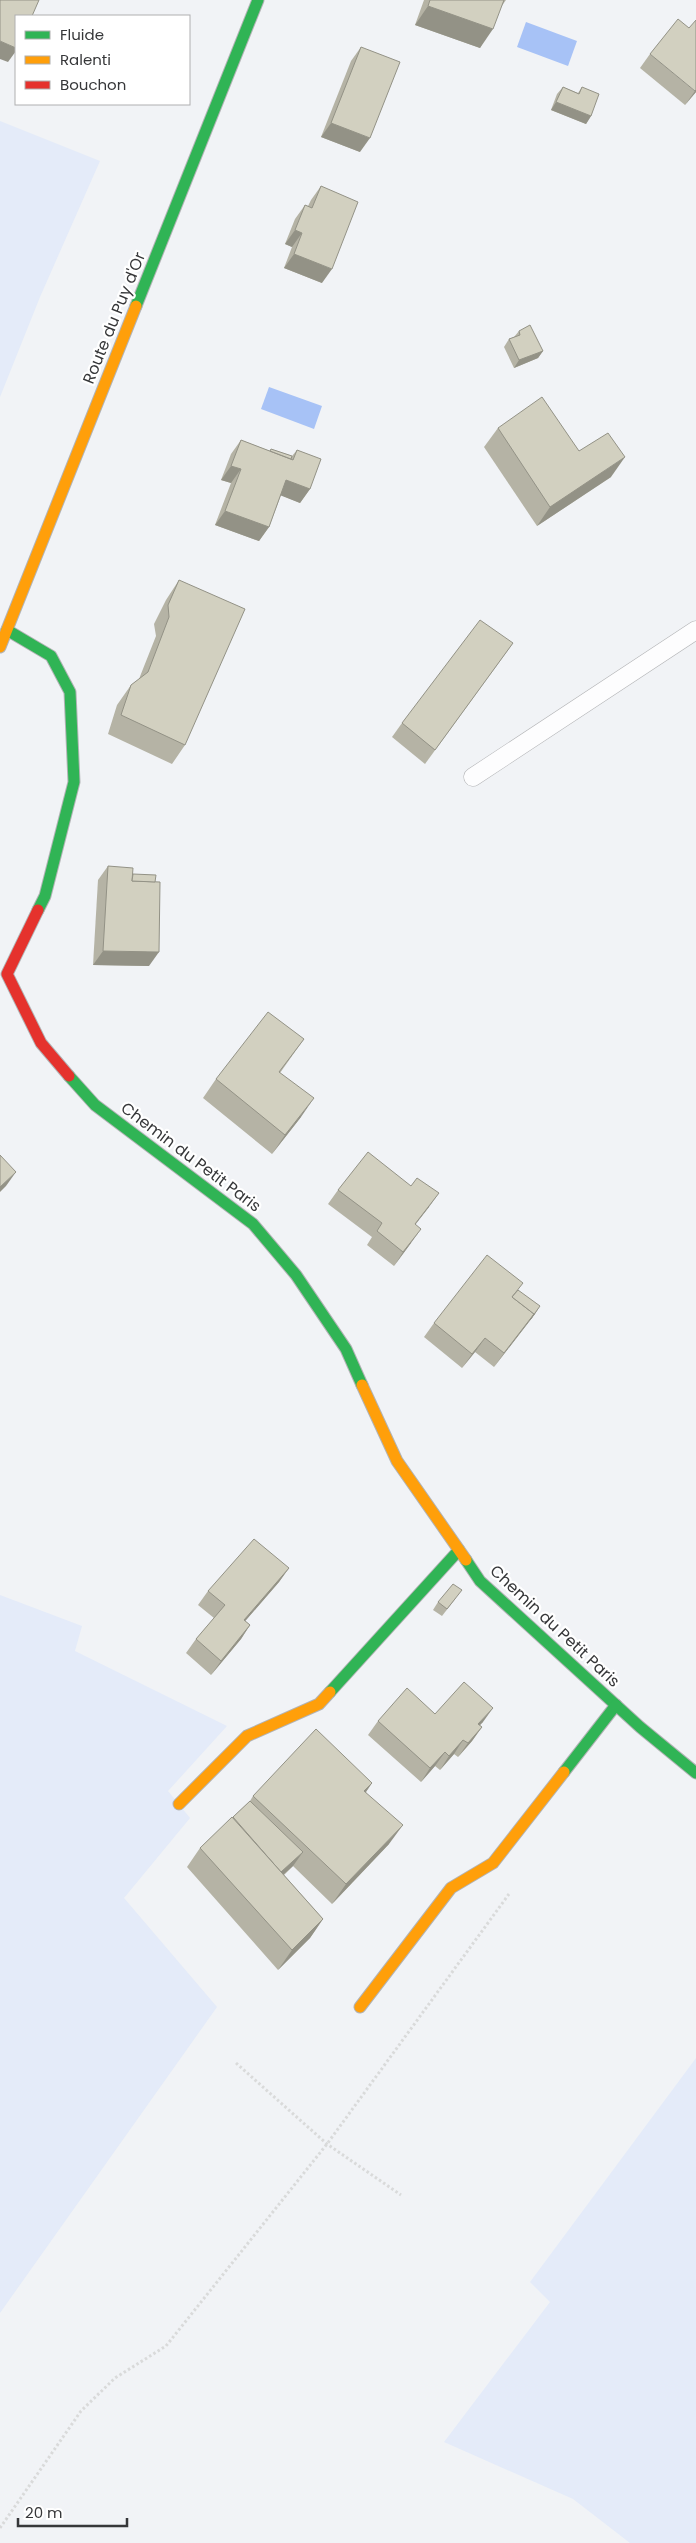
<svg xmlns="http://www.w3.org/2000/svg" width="696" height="2543" font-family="Poppins,sans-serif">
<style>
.green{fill:#e4ebf9}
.water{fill:#a7c2f6}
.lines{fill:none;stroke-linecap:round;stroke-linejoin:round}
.lane-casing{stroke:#b2b3b5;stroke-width:19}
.fast-casing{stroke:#b2b3b5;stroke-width:13}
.slow-casing{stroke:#b2b3b5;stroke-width:13}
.jam-casing{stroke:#b2b3b5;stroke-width:13}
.path{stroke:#d9dada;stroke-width:3;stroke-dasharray:2.5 2.5;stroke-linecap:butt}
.lane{stroke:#fdfdfe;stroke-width:18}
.fast{stroke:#30b455;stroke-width:11}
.slow{stroke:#ff9f0a;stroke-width:11}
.jam{stroke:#e5322d;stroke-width:11}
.wall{fill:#b5b3a5}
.shaded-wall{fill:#939286}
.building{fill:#d2d0c0;stroke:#939286}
.labels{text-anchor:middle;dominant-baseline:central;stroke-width:4.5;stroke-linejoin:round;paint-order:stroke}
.street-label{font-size:16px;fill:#363739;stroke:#fff}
</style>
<rect width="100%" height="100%" fill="#f1f3f6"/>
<g class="green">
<path d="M 0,121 L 100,161 L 40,297 L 0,397 Z"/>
<path d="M 0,1595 L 82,1626 L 75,1651 L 227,1726 L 168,1791 L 190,1818 L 124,1898 L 217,2007 L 0,2313 Z"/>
<path d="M 696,2058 L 696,2543 L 630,2543 L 573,2499 L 444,2442 L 550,2302 L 530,2282 Z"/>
</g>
<g class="water">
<path d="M 526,22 L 577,41 L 568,66 L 517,47 Z"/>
<path d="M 269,387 L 322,406 L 314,429 L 261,409 Z"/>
</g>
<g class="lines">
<g class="lane-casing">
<path id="lane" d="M 473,777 L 696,630"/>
</g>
<g class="fast-casing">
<g id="fast">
<path d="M 136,306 L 258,0"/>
<path d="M 7,630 L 51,656 L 70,692 L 74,782 L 45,896 L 38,910"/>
<path d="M 69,1076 L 95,1105 L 253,1224 L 296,1275 L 346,1349 L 362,1385"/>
<path d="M 466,1560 L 480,1581 L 640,1727 L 696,1773"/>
<path d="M 330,1692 L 459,1550"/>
<path d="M 564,1772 L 616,1705"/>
</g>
</g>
<g class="slow-casing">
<g id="slow">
<path d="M 0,647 L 136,306"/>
<path d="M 362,1385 L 397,1461 L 466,1560"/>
<path d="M 179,1804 L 247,1736 L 319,1704 L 330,1692"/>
<path d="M 360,2007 L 451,1888 L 493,1863 L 564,1772"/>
</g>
</g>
<g class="jam-casing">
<path id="jam" d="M 38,910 L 7,974 L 41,1043 L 69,1076"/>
</g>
<g class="path">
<path d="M 236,2063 L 327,2144 L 401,2195"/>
<path d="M 0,2528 L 81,2411 L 115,2378 L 166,2346 L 327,2144 L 509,1894"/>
</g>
<use href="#lane" class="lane"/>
<use href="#fast" class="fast"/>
<use href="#slow" class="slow"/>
<use href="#jam" class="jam"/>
</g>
<g class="wall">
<path d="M 424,0 L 506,0 L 501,7 L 480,48 L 415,25 Z"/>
<path d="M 361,47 L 360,152 L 321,137 L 351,61 Z"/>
<path d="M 650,54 L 696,92 L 685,105 L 640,68 Z"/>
<path d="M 563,87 L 578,93 L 582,87 L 591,116 L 586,124 L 551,110 L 557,94 Z"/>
<path d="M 321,186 L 322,283 L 284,268 L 292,247 L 285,244 L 295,219 L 305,205 L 308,206 L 311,200 Z"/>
<path d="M 519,331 L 543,351 L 538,358 L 514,368 L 504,347 L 509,339 L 514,337 Z"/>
<path d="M 498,428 L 579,451 L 611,477 L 537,526 L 484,447 Z"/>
<path d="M 241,440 L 270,451 L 271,449 L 292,456 L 297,450 L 310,489 L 300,503 L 281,495 L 269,527 L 259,541 L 215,525 L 231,483 L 221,480 L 231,454 Z"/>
<path d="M 179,580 L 185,745 L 172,764 L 108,734 L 117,705 L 131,685 L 139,679 L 156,636 L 154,624 L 166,600 Z"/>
<path d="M 513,643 L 425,764 L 392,737 L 402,723 Z"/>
<path d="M 108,866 L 133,874 L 149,966 L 93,965 L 98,880 Z"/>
<path d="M 304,1039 L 280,1073 L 301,1117 L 272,1154 L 203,1098 L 216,1079 Z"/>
<path d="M 338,1190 L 429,1207 L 415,1224 L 411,1243 L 394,1266 L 367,1245 L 372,1237 L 328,1204 Z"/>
<path d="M 518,1290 L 535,1314 L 494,1367 L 475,1352 L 462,1368 L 424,1337 L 434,1323 Z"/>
<path d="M 289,1568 L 279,1582 L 245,1621 L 250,1625 L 241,1639 L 211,1675 L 186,1653 L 196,1639 L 214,1618 L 198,1605 L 208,1591 Z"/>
<path d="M 456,1598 L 442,1616 L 433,1610 L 438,1602 Z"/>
<path d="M 435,1714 L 483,1722 L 479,1725 L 482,1727 L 472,1741 L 458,1757 L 454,1754 L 440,1770 L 435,1766 L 421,1782 L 368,1735 L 378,1721 Z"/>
<path d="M 372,1783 L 366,1792 L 389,1844 L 332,1904 L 293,1866 L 284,1875 L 323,1919 L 310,1938 L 278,1970 L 187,1867 L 200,1848 L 233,1817 L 250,1801 L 253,1796 Z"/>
</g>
<g class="shaded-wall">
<path d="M 428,6 L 493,29 L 480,48 L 415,25 Z"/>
<path d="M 0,41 L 16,48 L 16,51 L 8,62 L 0,59 Z"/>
<path d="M 696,90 L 696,92 L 685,105 L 695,91 Z"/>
<path d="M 556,102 L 591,116 L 586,124 L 551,110 Z"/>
<path d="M 331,123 L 370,138 L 360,152 L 321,137 Z"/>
<path d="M 295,230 L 302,233 L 292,247 L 285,244 Z"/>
<path d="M 294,254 L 332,269 L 322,283 L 284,268 Z"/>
<path d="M 543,351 L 538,358 L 514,368 L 519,360 Z"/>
<path d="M 625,457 L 611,477 L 537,526 L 550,507 Z"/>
<path d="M 231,466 L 241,469 L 231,483 L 221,480 Z"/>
<path d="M 286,480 L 310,489 L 300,503 L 277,494 Z"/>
<path d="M 225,511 L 269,527 L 259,541 L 215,525 Z"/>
<path d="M 103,951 L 159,952 L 149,966 L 93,965 Z"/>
<path d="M 314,1098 L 301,1117 L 272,1154 L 285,1135 Z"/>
<path d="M 16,1172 L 6,1186 L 0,1192 L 0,1187 Z"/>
<path d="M 439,1193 L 429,1207 L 405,1238 L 415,1224 Z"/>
<path d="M 421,1229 L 411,1243 L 394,1266 L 403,1252 Z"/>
<path d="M 540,1306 L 535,1314 L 494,1367 L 504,1353 Z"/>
<path d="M 485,1338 L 475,1352 L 462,1368 L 472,1354 Z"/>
<path d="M 289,1568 L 279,1582 L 234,1634 L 244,1620 Z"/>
<path d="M 250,1625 L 241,1639 L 211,1675 L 221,1661 Z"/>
<path d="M 493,1708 L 483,1722 L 468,1738 L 478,1724 Z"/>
<path d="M 482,1727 L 472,1741 L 458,1757 L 468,1743 Z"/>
<path d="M 463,1740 L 454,1754 L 440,1770 L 449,1756 Z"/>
<path d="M 445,1752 L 435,1766 L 421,1782 L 430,1768 Z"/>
<path d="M 372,1783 L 359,1802 L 364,1791 Z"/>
<path d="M 403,1825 L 389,1844 L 332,1904 L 346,1884 Z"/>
<path d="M 303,1852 L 293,1866 L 266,1890 L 276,1876 Z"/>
<path d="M 323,1919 L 310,1938 L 278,1970 L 292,1950 Z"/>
</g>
<g class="building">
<path d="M 0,0 L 39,0 L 32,16 L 16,16 L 16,48 L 0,41 Z"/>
<path d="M 430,0 L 504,0 L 493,29 L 428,6 Z"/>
<path d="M 678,19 L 689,28 L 696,20 L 696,90 L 695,91 L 650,54 Z"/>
<path d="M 361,47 L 400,62 L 370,138 L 331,123 Z"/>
<path d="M 563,87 L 579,94 L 582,87 L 599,94 L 591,116 L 556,102 Z"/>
<path d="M 321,186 L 358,202 L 332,269 L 294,254 L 302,233 L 295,230 L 305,205 L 312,208 Z"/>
<path d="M 530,325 L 543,351 L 519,360 L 509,339 L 520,335 L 519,331 Z"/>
<path d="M 542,397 L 579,451 L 608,433 L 625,457 L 550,507 L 498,428 Z"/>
<path d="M 241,440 L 293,460 L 297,450 L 321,459 L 310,489 L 286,480 L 269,527 L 225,511 L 241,469 L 231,466 Z"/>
<path d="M 271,449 L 292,456 L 291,459 L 270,451 Z"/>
<path d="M 179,580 L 245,609 L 185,745 L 121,715 L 131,685 L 148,672 L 169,617 L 168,605 Z"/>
<path d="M 480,620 L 513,643 L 435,750 L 402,723 Z"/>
<path d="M 108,866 L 133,868 L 132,881 L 160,882 L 159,952 L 103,951 Z"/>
<path d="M 133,874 L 156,875 L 155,882 L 132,881 Z"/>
<path d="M 268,1012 L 304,1039 L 279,1072 L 314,1098 L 285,1135 L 216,1079 Z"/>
<path d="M 368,1152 L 411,1186 L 417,1178 L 439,1193 L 415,1224 L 421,1229 L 403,1252 L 377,1231 L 382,1223 L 338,1190 Z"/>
<path d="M 0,1155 L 16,1172 L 0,1187 Z"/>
<path d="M 487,1255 L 523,1283 L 512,1297 L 534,1314 L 504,1353 L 485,1338 L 472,1354 L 434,1323 Z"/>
<path d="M 518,1290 L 540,1306 L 530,1320 L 534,1314 L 512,1297 Z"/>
<path d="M 254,1539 L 289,1568 L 244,1620 L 250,1625 L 221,1661 L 196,1639 L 225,1605 L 208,1591 Z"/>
<path d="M 453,1584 L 462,1590 L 447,1609 L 438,1602 Z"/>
<path d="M 464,1682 L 493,1708 L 478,1724 L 482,1727 L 468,1743 L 463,1740 L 449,1756 L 445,1752 L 430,1768 L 378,1721 L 407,1688 L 435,1714 Z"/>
<path d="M 316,1729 L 372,1783 L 364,1791 L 403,1825 L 346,1884 L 253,1796 Z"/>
<path d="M 250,1801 L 303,1852 L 281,1872 L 233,1817 Z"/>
<path d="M 232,1817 L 323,1919 L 292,1950 L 200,1848 Z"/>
</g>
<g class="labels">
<g class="street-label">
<text transform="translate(114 318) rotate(-68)">Route du Puy d'Or</text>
<text transform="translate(191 1157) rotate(37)">Chemin du Petit Paris</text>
<text transform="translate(555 1626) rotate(43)">Chemin du Petit Paris</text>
</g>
</g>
<rect x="15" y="15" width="175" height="90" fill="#ffffff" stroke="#afafb0"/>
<rect x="25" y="31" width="25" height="8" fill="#30b455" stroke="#afafb0"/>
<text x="60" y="40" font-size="15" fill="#363739">Fluide</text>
<rect x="25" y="56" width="25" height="8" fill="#ff9f0a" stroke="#afafb0"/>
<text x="60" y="65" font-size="15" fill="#363739">Ralenti</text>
<rect x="25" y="81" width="25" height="8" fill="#e5322d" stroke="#afafb0"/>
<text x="60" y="90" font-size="15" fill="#363739">Bouchon</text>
<path d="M18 2518v8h109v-8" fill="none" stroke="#363739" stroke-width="2.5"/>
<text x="25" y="2518" font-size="15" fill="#363739" stroke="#ffffff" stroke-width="4" paint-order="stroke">20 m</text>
</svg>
